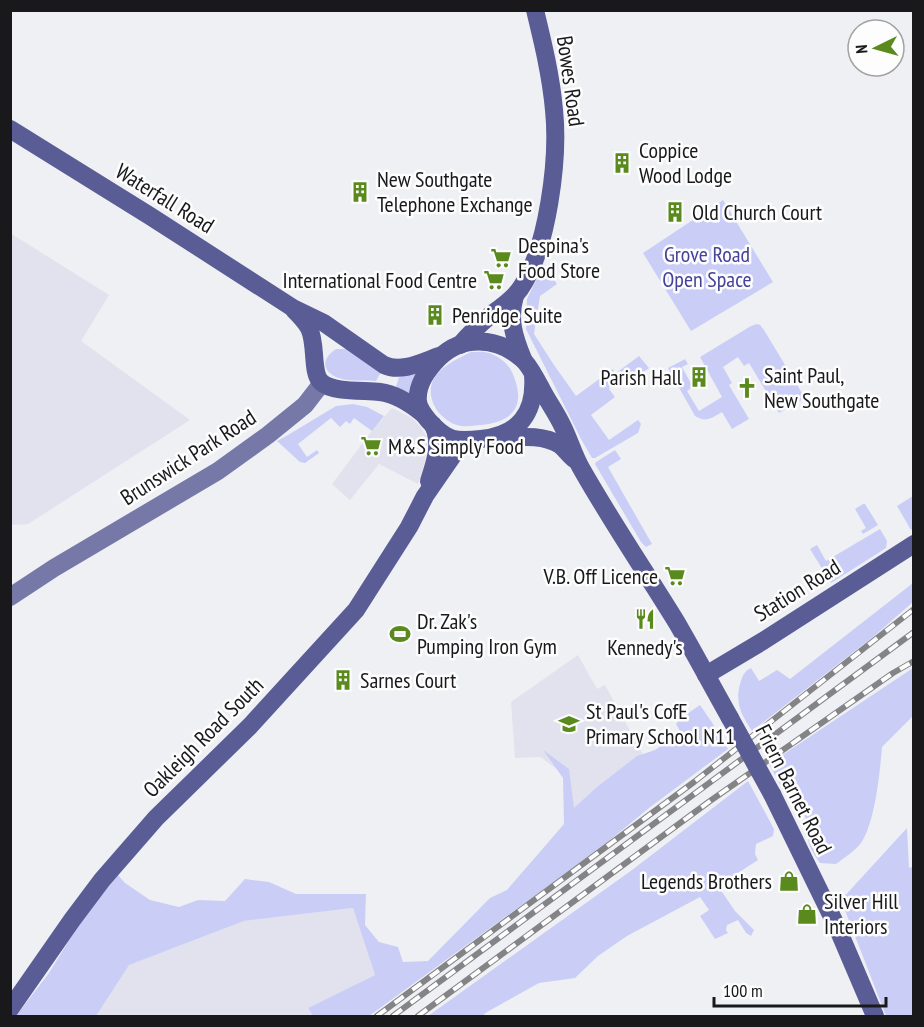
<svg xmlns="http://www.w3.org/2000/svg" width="924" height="1027" font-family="'PT Sans Narrow',sans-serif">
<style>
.built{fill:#e1e2ee}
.green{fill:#cacef7}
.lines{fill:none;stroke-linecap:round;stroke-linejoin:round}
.secondary{stroke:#7679a8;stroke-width:18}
.primary{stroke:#5a5c96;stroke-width:18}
.rail-casing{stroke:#848487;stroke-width:6}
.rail{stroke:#fdfdfe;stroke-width:4;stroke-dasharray:11;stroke-linecap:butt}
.primary-bridge{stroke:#5a5c96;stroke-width:18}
.labels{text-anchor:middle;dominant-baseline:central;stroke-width:5;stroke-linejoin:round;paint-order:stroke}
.street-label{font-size:22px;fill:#19191b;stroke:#fdfdfe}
.poi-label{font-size:22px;fill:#19191b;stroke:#fdfdfe;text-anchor:start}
.park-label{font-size:22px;fill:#464298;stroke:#fdfdfe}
</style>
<rect width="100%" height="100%" fill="#eff0f4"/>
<g class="built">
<path d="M 10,233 L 109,295 L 81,341 L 190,420 L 28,524 L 11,525 Z"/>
<path d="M 392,408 L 412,418 L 420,426 L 427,437 L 427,447 L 425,461 L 418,484 L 379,464 L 350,500 L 332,484 L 372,431 Z"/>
<path d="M 578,655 L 597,689 L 605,685 L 646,760 L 570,824 L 564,774 L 540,757 L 515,758 L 511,702 Z"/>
<path d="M 353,908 L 375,975 L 308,1008 L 313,1016 L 96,1016 L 128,965 L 244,921 Z"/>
</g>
<g class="green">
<path d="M 723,200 L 773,282 L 691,331 L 643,253 Z"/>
<path d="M 544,264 L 557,284 L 540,296 L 534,334 L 554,365 L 576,396 L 613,369 L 614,371 L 609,389 L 615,397 L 591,415 L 609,440 L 638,420 L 641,424 L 638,433 L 595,458 L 592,458 L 581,439 L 526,329 L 527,299 Z"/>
<path d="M 757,324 L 760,325 L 764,330 L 805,398 L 779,413 L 749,363 L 744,366 L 738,357 L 723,367 L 732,383 L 729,385 L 749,419 L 732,429 L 722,412 C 712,418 706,423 695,416 L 668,368 L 685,359 L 688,364 L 682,367 L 693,387 L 687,391 L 699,411 L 722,397 L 700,357 L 751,326 Z"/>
<path d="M 336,349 L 348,349 L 382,370 L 376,381 C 366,380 356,381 347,380 C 326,377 316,362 336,349 Z"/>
<path d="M 471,352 C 476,352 483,351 489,353 C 501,357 510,365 514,377 C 526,408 511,422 481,425 C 470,426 459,428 450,422 C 434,413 424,392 436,375 C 444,365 459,358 471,352 Z"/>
<path d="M 639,356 L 649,368 L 634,379 L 630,375 L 612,388 L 616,373 Z"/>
<path d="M 416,374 L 412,394 L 396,387 L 399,377 Z"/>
<path d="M 353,404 L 367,407 L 384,416 L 372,431 L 354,418 L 350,424 L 346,421 L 340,427 L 331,418 L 298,444 L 307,457 L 317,450 L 319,453 L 305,463 L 300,462 L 277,441 L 288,435 L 336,406 Z"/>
<path d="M 615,450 L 621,459 L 608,467 L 652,544 L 646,547 L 641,542 L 595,464 L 596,462 Z"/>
<path d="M 913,496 L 913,528 L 911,530 L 897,506 Z"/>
<path d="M 863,504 L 865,504 L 878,525 L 863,534 L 861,531 L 866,528 L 855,509 Z"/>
<path d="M 880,529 L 887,541 L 886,548 L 831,583 L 810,549 L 817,545 L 826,561 Z"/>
<path d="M 913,583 L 913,602 L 873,637 L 752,731 C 741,714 735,704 740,684 C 742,677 744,671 751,668 L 759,681 L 777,670 L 790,679 Z"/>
<path d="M 913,668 L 913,716 L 882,747 C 880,772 875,823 861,843 C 855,851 844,858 836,864 L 820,863 C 811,851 805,841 809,825 L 798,803 L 791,798 L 783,790 L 769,764 Z"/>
<path d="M 700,705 L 713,724 L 728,749 L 649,808 L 599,849 L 369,1016 L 313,1016 L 308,1008 L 375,975 L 353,908 L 244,921 L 129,965 L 96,1016 L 16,1016 L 49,973 L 98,893 L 118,875 L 125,883 L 150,900 L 179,907 L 198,900 L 225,901 L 245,879 L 269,882 L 296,894 L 366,894 L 365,925 L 379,942 L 398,947 L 403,962 L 428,961 L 490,898 L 507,890 L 564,824 L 563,778 L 543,750 L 569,769 L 574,808 L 597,787 L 637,756 L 655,750 L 681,733 L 676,724 L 681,718 Z"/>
<path d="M 748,781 L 774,829 L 773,836 L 756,844 L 755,854 L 758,860 L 718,886 L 735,911 L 754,930 L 751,936 L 746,933 L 738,920 L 727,925 L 726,930 L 728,933 L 715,939 L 700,916 L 709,910 L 700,897 L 627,936 L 598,956 L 575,978 L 539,983 L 487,1012 L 482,1016 L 428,1016 L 632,870 Z"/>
<path d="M 907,828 L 909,868 L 914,866 L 913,1016 L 886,1016 L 841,900 Z"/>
</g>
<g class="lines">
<path class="secondary" d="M 10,597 L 54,568 L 218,471 L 268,435 L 305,405 L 322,383"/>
<g class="primary">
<path d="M 10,129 L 150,216 L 293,308 L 324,323 L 384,365 C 401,373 422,362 439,356"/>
<path d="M 515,296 C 508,319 514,337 523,359"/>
<path d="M 294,310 C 299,315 305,321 309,328 C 317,344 311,373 321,382 C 333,393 364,390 380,392 C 395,394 411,404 422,413"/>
<path d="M 460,345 C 470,333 481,323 493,313 C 503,306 513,299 520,289 C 548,249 559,158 554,110 C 551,76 543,43 535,10"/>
<path d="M 533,375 C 536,413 519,435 481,439 C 455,442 447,441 429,421 C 424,415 419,409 418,402 C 416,385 428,369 439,358 C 462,335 497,337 521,358 C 530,365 535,378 541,388 C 547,400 555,411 561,423 C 569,438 573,454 581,468 C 611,521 645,571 677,623 C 695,654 712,686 730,718"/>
<path d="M 501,438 C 520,437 543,434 560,445 C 565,449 569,455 574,459"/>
<path d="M 429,481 C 435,462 442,444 433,425"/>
<path d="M 706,675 L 763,641 L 914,544"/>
<path d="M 772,794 L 837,927 L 875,1016"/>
<path d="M 10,1009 L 72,920 L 102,880 L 156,818 L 250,726 L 356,610 L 409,527 L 425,496 L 454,454 L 461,447 L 479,440"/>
</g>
<g class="rail-casing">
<g id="rail">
<path d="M 377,1016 L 694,782 L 914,609"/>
<path d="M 393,1016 L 914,632"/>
<path d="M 418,1016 L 710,801 L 893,673 L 914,661"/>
</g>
</g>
<use href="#rail" class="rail"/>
<path class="primary-bridge" d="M 730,718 L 772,794"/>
</g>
<defs>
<g id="building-bare" transform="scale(1.62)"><path d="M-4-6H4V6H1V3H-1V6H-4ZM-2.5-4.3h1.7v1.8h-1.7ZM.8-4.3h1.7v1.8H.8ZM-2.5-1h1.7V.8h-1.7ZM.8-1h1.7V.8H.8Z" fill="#5a8a1d" stroke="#fdfdfe" stroke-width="2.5" paint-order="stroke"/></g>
<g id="supermarket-bare" transform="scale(1.62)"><path d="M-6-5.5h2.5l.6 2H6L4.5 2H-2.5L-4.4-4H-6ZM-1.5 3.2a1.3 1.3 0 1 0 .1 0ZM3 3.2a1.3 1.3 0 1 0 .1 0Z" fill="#5a8a1d" stroke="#fdfdfe" stroke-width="2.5" paint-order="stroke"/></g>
<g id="church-bare" transform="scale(1.62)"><path d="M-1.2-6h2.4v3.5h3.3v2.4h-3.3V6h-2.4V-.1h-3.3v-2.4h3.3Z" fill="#5a8a1d" stroke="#fdfdfe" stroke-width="2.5" paint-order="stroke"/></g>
<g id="restaurant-bare" transform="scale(1.62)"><path d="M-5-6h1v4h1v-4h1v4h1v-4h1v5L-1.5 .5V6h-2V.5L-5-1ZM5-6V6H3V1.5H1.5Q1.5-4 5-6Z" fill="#5a8a1d" stroke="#fdfdfe" stroke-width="2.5" paint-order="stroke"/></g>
<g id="stadium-bare" transform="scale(1.62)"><path d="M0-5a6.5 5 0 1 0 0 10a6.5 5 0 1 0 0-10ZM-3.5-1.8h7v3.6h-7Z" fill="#5a8a1d" stroke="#fdfdfe" stroke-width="2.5" paint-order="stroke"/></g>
<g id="school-bare" transform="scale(1.62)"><path d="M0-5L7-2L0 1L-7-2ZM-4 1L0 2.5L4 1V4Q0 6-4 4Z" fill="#5a8a1d" stroke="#fdfdfe" stroke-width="2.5" paint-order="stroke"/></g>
<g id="shop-bare" transform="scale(1.62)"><path d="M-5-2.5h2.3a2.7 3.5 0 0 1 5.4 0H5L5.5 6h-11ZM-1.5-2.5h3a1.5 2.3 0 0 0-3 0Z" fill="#5a8a1d" stroke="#fdfdfe" stroke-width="2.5" paint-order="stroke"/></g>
</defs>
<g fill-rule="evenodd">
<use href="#building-bare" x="622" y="163"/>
<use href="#building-bare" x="360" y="192"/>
<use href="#building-bare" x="675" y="212"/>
<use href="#supermarket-bare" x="501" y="258"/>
<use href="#supermarket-bare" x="494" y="280"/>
<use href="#building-bare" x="435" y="315"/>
<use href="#building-bare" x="699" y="377"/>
<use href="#church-bare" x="747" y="388"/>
<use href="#supermarket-bare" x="371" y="446"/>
<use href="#supermarket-bare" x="675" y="576"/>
<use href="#restaurant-bare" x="645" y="619"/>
<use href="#stadium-bare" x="400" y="634"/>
<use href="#building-bare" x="343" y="680"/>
<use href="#school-bare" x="569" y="724"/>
<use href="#shop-bare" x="789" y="881"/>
<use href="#shop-bare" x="807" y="914"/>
</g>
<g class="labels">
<g class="street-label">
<text transform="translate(571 81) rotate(82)">Bowes Road</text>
<text transform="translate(165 198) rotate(32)">Waterfall Road</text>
<text transform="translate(188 457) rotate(-33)">Brunswick Park Road</text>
<text transform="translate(797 590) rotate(-32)">Station Road</text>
<text transform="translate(203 737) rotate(-45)">Oakleigh Road South</text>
<text transform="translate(794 789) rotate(63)">Friern Barnet Road</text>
</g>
<g class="poi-label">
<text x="639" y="150">Coppice<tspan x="639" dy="25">Wood Lodge</tspan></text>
<text x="377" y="179">New Southgate<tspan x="377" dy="25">Telephone Exchange</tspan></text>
<text x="692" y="212">Old Church Court</text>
<text x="518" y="245">Despina's<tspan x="518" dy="25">Food Store</tspan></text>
<text x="477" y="280" text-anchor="end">International Food Centre</text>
<text x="452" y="315">Penridge Suite</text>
<text x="764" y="375">Saint Paul,<tspan x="764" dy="25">New Southgate</tspan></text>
<text x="682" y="377" text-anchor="end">Parish Hall</text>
<text x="388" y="446">M&amp;S Simply Food</text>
<text x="658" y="576" text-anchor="end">V.B. Off Licence</text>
<text x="417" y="621">Dr. Zak's<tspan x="417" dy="25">Pumping Iron Gym</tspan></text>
<text x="645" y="647" text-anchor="middle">Kennedy's</text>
<text x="360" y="680">Sarnes Court</text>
<text x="586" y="711">St Paul's CofE<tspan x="586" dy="25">Primary School N11</tspan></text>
<text x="772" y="881" text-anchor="end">Legends Brothers</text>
<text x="824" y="901">Silver Hill<tspan x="824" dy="25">Interiors</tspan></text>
</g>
<g class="park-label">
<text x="707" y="254">Grove Road<tspan x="707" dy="25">Open Space</tspan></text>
</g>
</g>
<rect width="924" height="1027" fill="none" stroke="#19191b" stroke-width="24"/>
<g transform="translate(876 48) rotate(265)"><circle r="28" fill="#fdfdfe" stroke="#a2a2a3" stroke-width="1.5"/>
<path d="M0-4.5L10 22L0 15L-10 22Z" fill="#5a8a1d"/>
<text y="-9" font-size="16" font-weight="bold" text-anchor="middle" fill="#19191b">N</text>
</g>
<path d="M714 997v9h172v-9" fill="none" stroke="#19191b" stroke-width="3"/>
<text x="723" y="997" font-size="18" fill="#19191b" stroke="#fdfdfe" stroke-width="4.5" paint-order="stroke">100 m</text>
</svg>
